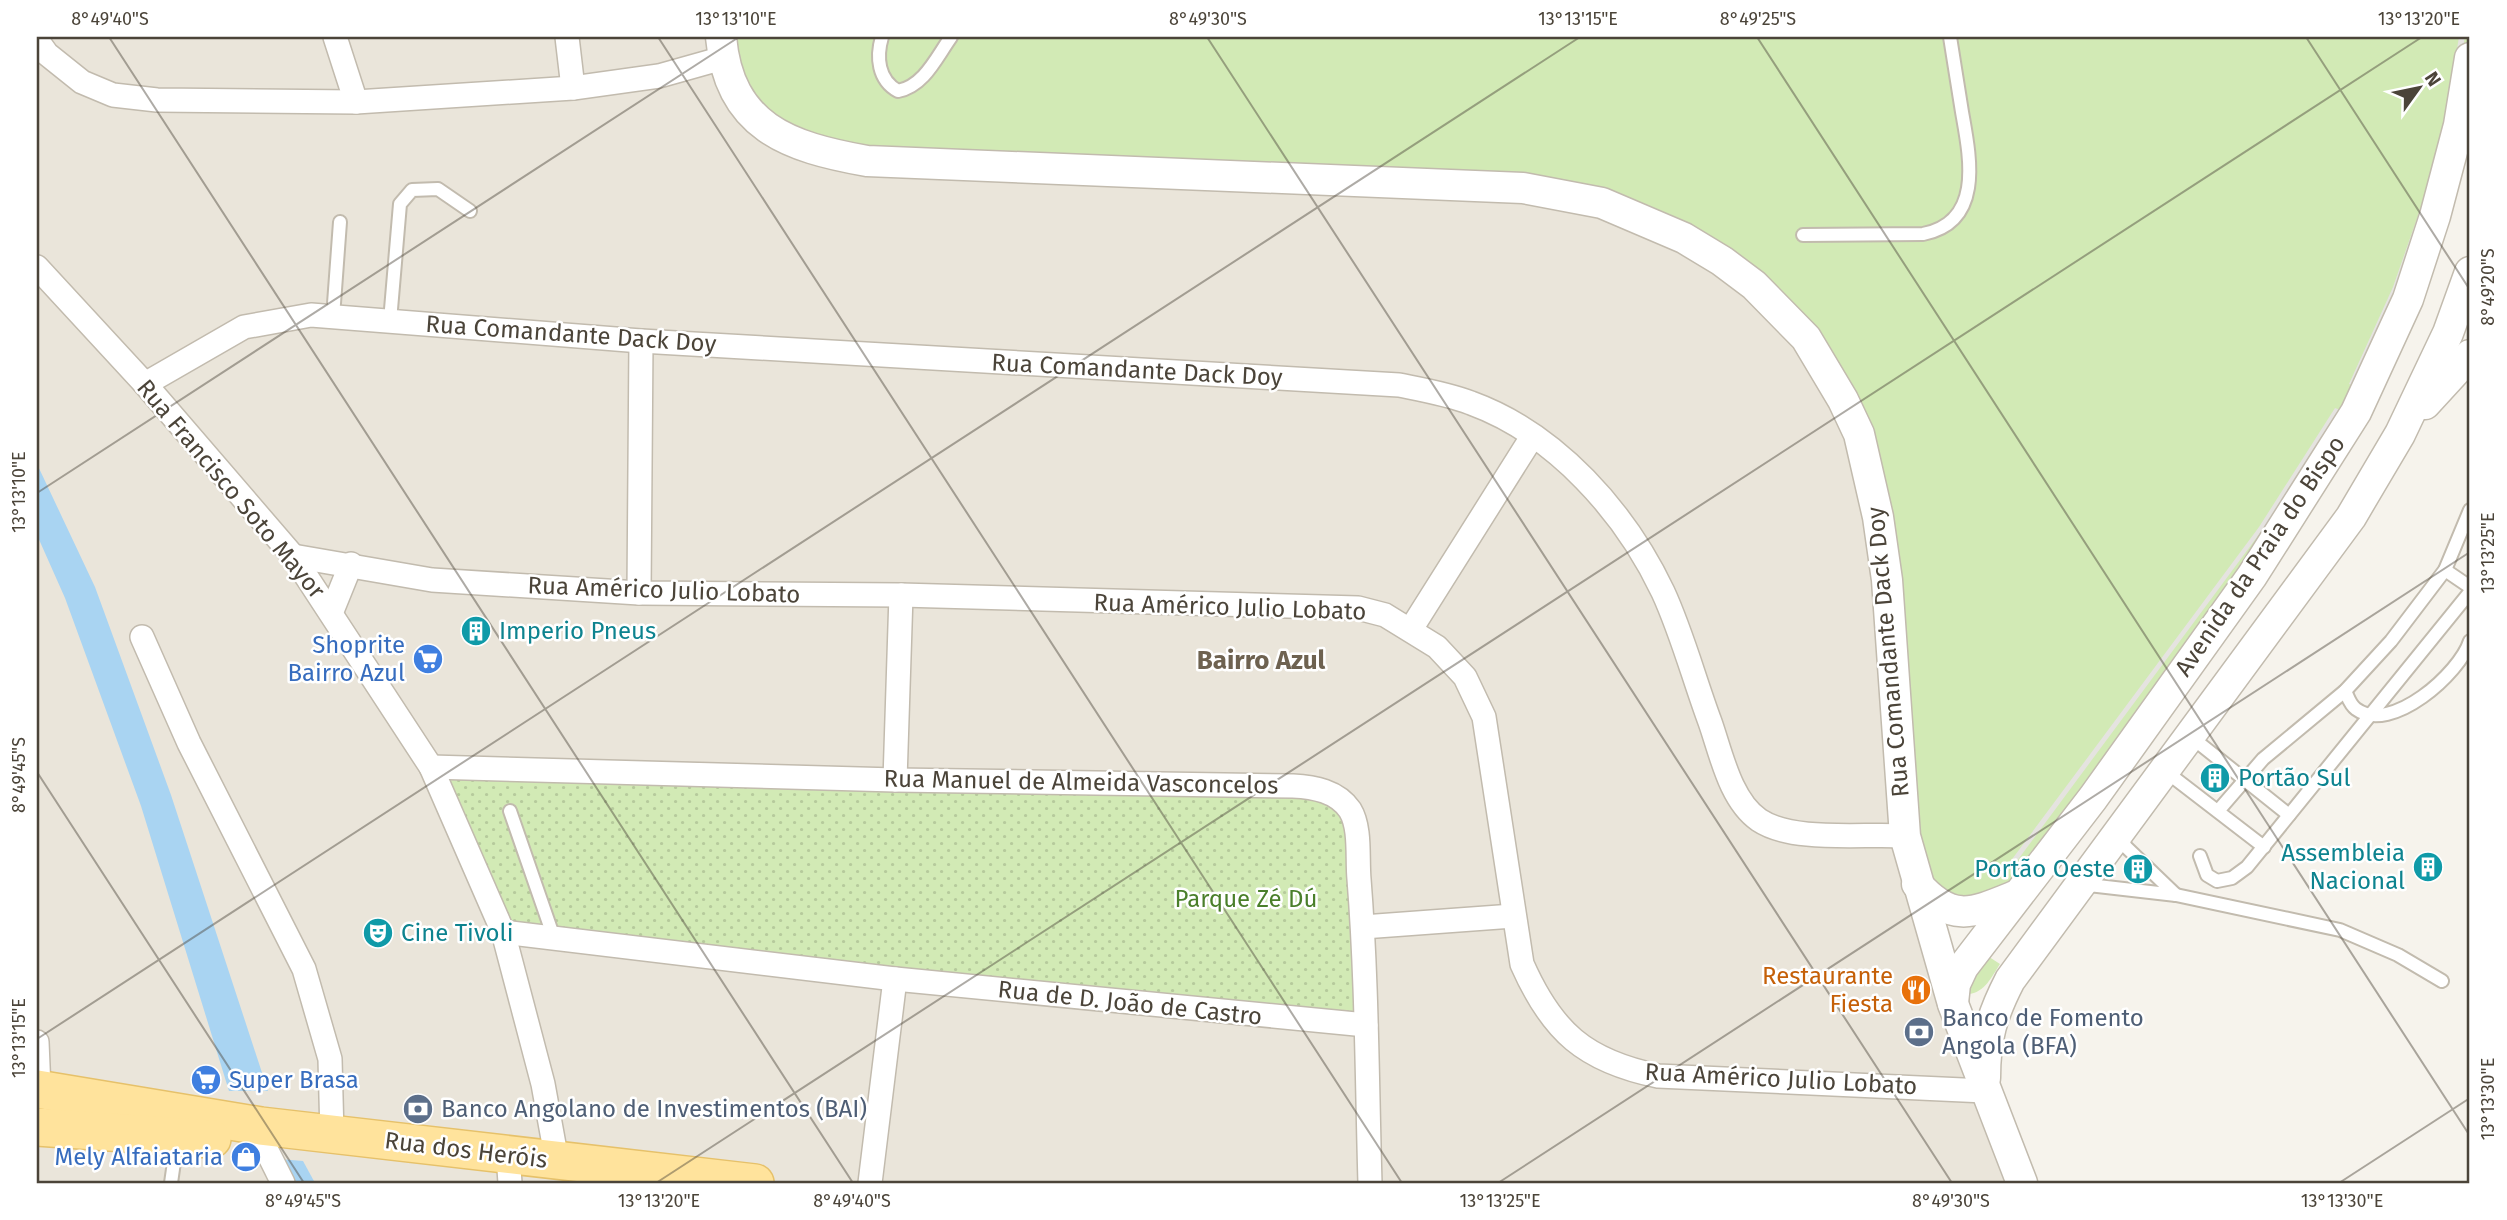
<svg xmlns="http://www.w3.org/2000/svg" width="2507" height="1220" font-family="'Fira Sans',sans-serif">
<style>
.residential{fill:#eae5da}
.grass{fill:#d2eab5}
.park{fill:url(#park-dots)}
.parking{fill:#e5e3e0}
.water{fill:#a9d4f2}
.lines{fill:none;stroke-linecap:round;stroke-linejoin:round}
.service-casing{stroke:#c2bbae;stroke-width:16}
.minor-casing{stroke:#c2bbae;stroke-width:26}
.tertiary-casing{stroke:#c2bbae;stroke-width:33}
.primary-casing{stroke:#e6c16a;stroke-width:40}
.service{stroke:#fff;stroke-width:12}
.minor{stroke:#fff;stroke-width:23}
.tertiary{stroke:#fff;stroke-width:30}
.primary{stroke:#ffe39c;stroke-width:37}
.ticks{fill:none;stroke:#4b4439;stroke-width:2;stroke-opacity:0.45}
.labels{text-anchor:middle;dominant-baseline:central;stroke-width:5;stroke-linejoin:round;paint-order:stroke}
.street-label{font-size:24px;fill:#4b4439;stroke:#fff}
.culture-label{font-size:24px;fill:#0d838f;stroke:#fff;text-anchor:start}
.shop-label{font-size:24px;fill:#366cbe;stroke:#fff;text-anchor:end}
.park-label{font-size:24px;fill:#4a7f2a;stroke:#fff}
.food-label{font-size:24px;fill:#c56008;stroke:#fff;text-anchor:end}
.service-label{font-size:24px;fill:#4e5e75;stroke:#fff;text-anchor:start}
.neighbourhood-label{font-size:26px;font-weight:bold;fill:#6e6250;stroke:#fff}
.neatline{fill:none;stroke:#4b4439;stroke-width:2.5}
.ticks-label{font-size:18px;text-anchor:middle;fill:#4b4439}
</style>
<defs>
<pattern id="park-dots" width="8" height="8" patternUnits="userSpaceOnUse" patternTransform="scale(1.75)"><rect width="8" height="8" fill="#d2eab5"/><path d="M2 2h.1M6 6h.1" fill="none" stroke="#b6ca9c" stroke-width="1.8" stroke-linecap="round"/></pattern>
</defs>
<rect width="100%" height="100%" fill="#f6f3ec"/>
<g class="residential">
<path d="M 37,37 L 721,37 L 1602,203 L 1784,314 L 1859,434 L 1905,836 L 2022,1183 L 762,1183 L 37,1090 Z"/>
<path d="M 37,1127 L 283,1143 L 639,1183 L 37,1183 Z"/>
</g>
<g class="grass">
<path d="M 721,37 L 2470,37 L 2470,58 L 2384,357 L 2093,798 L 1988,907 L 1917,884 L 1860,439 L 1784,314 L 1602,203 L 867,161 L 762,126 Z"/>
<path d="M 1983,953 L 2000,964 C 1992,976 1985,993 1968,994 L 1968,976 Z"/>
</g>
<path class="park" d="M 431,767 L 1293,786 L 1349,809 L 1366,1025 L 503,932 Z"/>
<g class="parking">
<path d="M 2459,37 L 2465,37 L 2447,133 L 2397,289 L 2354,386 L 2349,384 L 2393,287 L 2429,184 L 2443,132 Z"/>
<path d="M 2335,408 L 2340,410 L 2263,529 L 2011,869 L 2007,866 L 2259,527 Z"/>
</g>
<g class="water">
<path d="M 37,464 L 95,587 L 171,795 L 268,1091 L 229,1091 L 141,806 L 65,598 L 37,535 Z"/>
<path d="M 279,1159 L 303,1161 L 315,1183 L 292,1183 Z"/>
</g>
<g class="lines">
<g class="service-casing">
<g id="service">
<path d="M 882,37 C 876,57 878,80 898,91 C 924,86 936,58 951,37"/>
<path d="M 1803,235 L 1923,234 C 1984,222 1970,157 1962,112 C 1958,87 1954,62 1950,37"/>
<path d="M 333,317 L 340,222"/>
<path d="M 390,321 L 400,204 L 412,190 L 438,189 L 470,211"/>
<path d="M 2445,570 L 2470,587"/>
<path d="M 2345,691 C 2348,697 2350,705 2356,709 C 2391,735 2460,673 2470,641"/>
<path d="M 2191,733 L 2200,744 L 2289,815"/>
<path d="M 2162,777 L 2173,777 L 2264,847"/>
<path d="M 510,811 L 554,938"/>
<path d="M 2218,811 L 2263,759 L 2345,691 L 2391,641 L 2445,570 L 2470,510"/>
<path d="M 2119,834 L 2126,847 L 2176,895"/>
<path d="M 2200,856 L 2207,875 L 2217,881 L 2232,878 L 2247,867 L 2470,592"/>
<path d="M 2080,884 L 2176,895 L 2340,930 L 2398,955 L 2442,981"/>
<path d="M 171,1183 L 177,1141"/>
</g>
</g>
<g class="minor-casing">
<g id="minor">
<path d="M 335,37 L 356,102"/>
<path d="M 567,37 L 573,88"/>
<path d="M 37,40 L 47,54 L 82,82 L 113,95 L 157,100 L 356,102 L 573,88 L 659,76 L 723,58"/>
<path d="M 37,267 L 145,384 L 293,556 L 431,767 L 503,932 L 543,1084 L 557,1161"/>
<path d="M 145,384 L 244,327 L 311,315 L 641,341 L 1399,385 C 1424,390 1448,394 1471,403 C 1556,434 1625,512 1663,592 C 1682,633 1694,679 1710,722 C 1721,753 1730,800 1759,820 C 1793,843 1865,833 1905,836"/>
<path d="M 293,556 L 432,580 L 639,593 L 901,595 L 1358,608 L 1385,615 L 1437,647 L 1465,677 L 1484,717 L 1522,964 C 1552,1032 1585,1061 1658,1076 L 1985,1091"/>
<path d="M 639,593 L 641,341"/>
<path d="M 332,611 L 351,564"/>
<path d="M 1411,629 L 1532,437"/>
<path d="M 142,637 L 189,743 L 304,969 L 330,1059 L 332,1135"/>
<path d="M 431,767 L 895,780 L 1293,786 C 1314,787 1337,791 1350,810 C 1361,828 1357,858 1359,879 C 1367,980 1367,1082 1370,1183"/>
<path d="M 895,780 L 901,595"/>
<path d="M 1363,927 L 1513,916"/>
<path d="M 503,932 L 895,979 L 1366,1025"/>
<path d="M 37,1042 L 39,1089"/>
<path d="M 262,1141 L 283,1183"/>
<path d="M 509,1169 L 510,1183"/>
<path d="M 870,1183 L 895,979"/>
</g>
</g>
<g class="tertiary-casing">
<g id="tertiary">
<path d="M 721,37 C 729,127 788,147 867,161 L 1523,188 L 1602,203 L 1684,238 L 1722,261 L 1754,285 L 1806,338 L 1843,400 L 1859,434 L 1878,517 L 1887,580 L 1905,836 L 1953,1004 L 2022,1183"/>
<path d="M 2425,404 L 2470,355"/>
<path d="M 1917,884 C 1952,923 1971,914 2015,896"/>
<path d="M 1953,1003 L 1955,984 L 1963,967 L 2093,798 L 2252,576 L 2356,412 L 2408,299 L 2435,216 L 2459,125 L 2470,58"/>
<path d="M 1985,1078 C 1985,1038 1992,1015 2010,980 L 2351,517 L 2400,434 L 2448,333 L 2470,272"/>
</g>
</g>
<g class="primary-casing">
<g id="primary">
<path d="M 37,1089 L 261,1126 L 755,1183"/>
<path d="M 37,1127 L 212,1139"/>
</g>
</g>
<use href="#service" class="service"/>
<use href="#minor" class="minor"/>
<use href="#tertiary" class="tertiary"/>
<use href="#primary" class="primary"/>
</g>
<path class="ticks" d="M 109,37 L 853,1183M 658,37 L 1402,1183M 1207,37 L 1952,1183M 1757,37 L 2470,1136M 2306,37 L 2470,290M 37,493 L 739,37M 37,772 L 304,1183M 37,1039 L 1580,37M 656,1183 L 2422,37M 1498,1183 L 2470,552M 2339,1183 L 2470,1098"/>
<defs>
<g id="building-disc" transform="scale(1.575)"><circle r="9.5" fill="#0f9aa8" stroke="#fff"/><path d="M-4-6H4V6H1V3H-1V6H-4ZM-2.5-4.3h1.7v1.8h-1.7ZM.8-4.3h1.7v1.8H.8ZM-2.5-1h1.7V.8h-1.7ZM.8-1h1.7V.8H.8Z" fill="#fff"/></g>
<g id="supermarket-disc" transform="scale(1.575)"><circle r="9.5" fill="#3f7fe0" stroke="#fff"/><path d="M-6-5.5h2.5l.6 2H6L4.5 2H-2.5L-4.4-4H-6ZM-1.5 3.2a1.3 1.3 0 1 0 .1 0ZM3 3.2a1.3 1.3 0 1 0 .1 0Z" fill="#fff"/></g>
<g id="theatre-disc" transform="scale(1.575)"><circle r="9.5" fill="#0f9aa8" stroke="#fff"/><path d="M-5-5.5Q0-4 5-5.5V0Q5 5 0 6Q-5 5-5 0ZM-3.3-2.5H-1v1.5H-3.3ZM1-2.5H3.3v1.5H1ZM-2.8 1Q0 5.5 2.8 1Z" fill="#fff"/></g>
<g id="restaurant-disc" transform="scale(1.575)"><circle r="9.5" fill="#e8710a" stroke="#fff"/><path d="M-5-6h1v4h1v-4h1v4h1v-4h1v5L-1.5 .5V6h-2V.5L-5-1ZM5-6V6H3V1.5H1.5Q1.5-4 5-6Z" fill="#fff"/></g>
<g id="bank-disc" transform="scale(1.575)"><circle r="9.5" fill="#5c6f8a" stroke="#fff"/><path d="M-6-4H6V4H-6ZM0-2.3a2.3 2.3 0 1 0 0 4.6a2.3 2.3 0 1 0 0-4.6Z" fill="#fff"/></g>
<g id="shop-disc" transform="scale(1.575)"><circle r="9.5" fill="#3f7fe0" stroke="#fff"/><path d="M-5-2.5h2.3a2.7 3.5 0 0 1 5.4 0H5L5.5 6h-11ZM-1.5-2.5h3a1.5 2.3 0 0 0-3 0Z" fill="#fff"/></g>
</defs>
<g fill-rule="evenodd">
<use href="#building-disc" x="476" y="631"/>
<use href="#supermarket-disc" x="428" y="659"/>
<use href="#building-disc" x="2215" y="778"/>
<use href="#building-disc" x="2428" y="867"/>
<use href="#building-disc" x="2138" y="869"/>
<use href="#theatre-disc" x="378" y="933"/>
<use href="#restaurant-disc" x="1916" y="990"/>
<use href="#bank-disc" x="1919" y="1032"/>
<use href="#supermarket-disc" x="206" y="1080"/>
<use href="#bank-disc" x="418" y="1109"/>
<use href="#shop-disc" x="246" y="1157"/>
</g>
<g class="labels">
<g class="street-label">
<text transform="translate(571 334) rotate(4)">Rua Comandante Dack Doy</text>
<text transform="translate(1137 370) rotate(3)">Rua Comandante Dack Doy</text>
<text transform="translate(231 489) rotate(50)">Rua Francisco Soto Mayor</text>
<text transform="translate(2260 556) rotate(-56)">Avenida da Praia do Bispo</text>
<text transform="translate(664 590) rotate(2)">Rua Américo Julio Lobato</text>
<text transform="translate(1230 607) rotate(2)">Rua Américo Julio Lobato</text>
<text transform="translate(1888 652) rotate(-95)">Rua Comandante Dack Doy</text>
<text transform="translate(1081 782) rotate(1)">Rua Manuel de Almeida Vasconcelos</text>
<text transform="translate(1130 1003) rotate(6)">Rua de D. João de Castro</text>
<text transform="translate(1781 1079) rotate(3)">Rua Américo Julio Lobato</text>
<text transform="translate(466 1150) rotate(7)">Rua dos Heróis</text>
</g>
<g class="culture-label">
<text x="499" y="631">Imperio Pneus</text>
<text x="2238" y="778">Portão Sul</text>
<text x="2405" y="853" text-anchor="end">Assembleia<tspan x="2405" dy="28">Nacional</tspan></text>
<text x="2115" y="869" text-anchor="end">Portão Oeste</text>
<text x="401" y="933">Cine Tivoli</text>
</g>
<g class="shop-label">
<text x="405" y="645">Shoprite<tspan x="405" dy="28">Bairro Azul</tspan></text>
<text x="229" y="1080" text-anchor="start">Super Brasa</text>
<text x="223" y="1157">Mely Alfaiataria</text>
</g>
<g class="park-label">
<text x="1246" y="899">Parque Zé Dú</text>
</g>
<g class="food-label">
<text x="1893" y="976">Restaurante<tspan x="1893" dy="28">Fiesta</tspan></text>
</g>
<g class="service-label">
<text x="1942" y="1018">Banco de Fomento<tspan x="1942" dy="28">Angola (BFA)</tspan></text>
<text x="441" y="1109">Banco Angolano de Investimentos (BAI)</text>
</g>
<g class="neighbourhood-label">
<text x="1261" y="660">Bairro Azul</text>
</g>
</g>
<rect width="2507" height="1220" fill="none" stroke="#ffffff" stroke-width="77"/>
<g transform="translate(2419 88) rotate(57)" stroke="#ffffff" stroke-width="5" paint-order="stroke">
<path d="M0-5L12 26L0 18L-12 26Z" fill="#4b4439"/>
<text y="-10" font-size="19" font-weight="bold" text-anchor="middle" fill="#4b4439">N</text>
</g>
<rect x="38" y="38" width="2430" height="1144" class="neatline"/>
<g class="ticks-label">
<text x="110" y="25">8°49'40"S</text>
<text x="736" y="25">13°13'10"E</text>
<text x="1208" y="25">8°49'30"S</text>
<text x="1578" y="25">13°13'15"E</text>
<text x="1758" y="25">8°49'25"S</text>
<text x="2419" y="25">13°13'20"E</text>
<text transform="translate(2488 287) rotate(-90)" y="6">8°49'20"S</text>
<text transform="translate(19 492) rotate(-90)" y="6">13°13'10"E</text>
<text transform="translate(2488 553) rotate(-90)" y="6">13°13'25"E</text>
<text transform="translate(19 775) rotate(-90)" y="6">8°49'45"S</text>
<text transform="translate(19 1038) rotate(-90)" y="6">13°13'15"E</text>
<text transform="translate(2488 1099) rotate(-90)" y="6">13°13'30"E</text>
<text x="303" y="1207">8°49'45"S</text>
<text x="659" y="1207">13°13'20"E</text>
<text x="852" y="1207">8°49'40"S</text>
<text x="1500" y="1207">13°13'25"E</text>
<text x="1951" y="1207">8°49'30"S</text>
<text x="2342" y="1207">13°13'30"E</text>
</g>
</svg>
